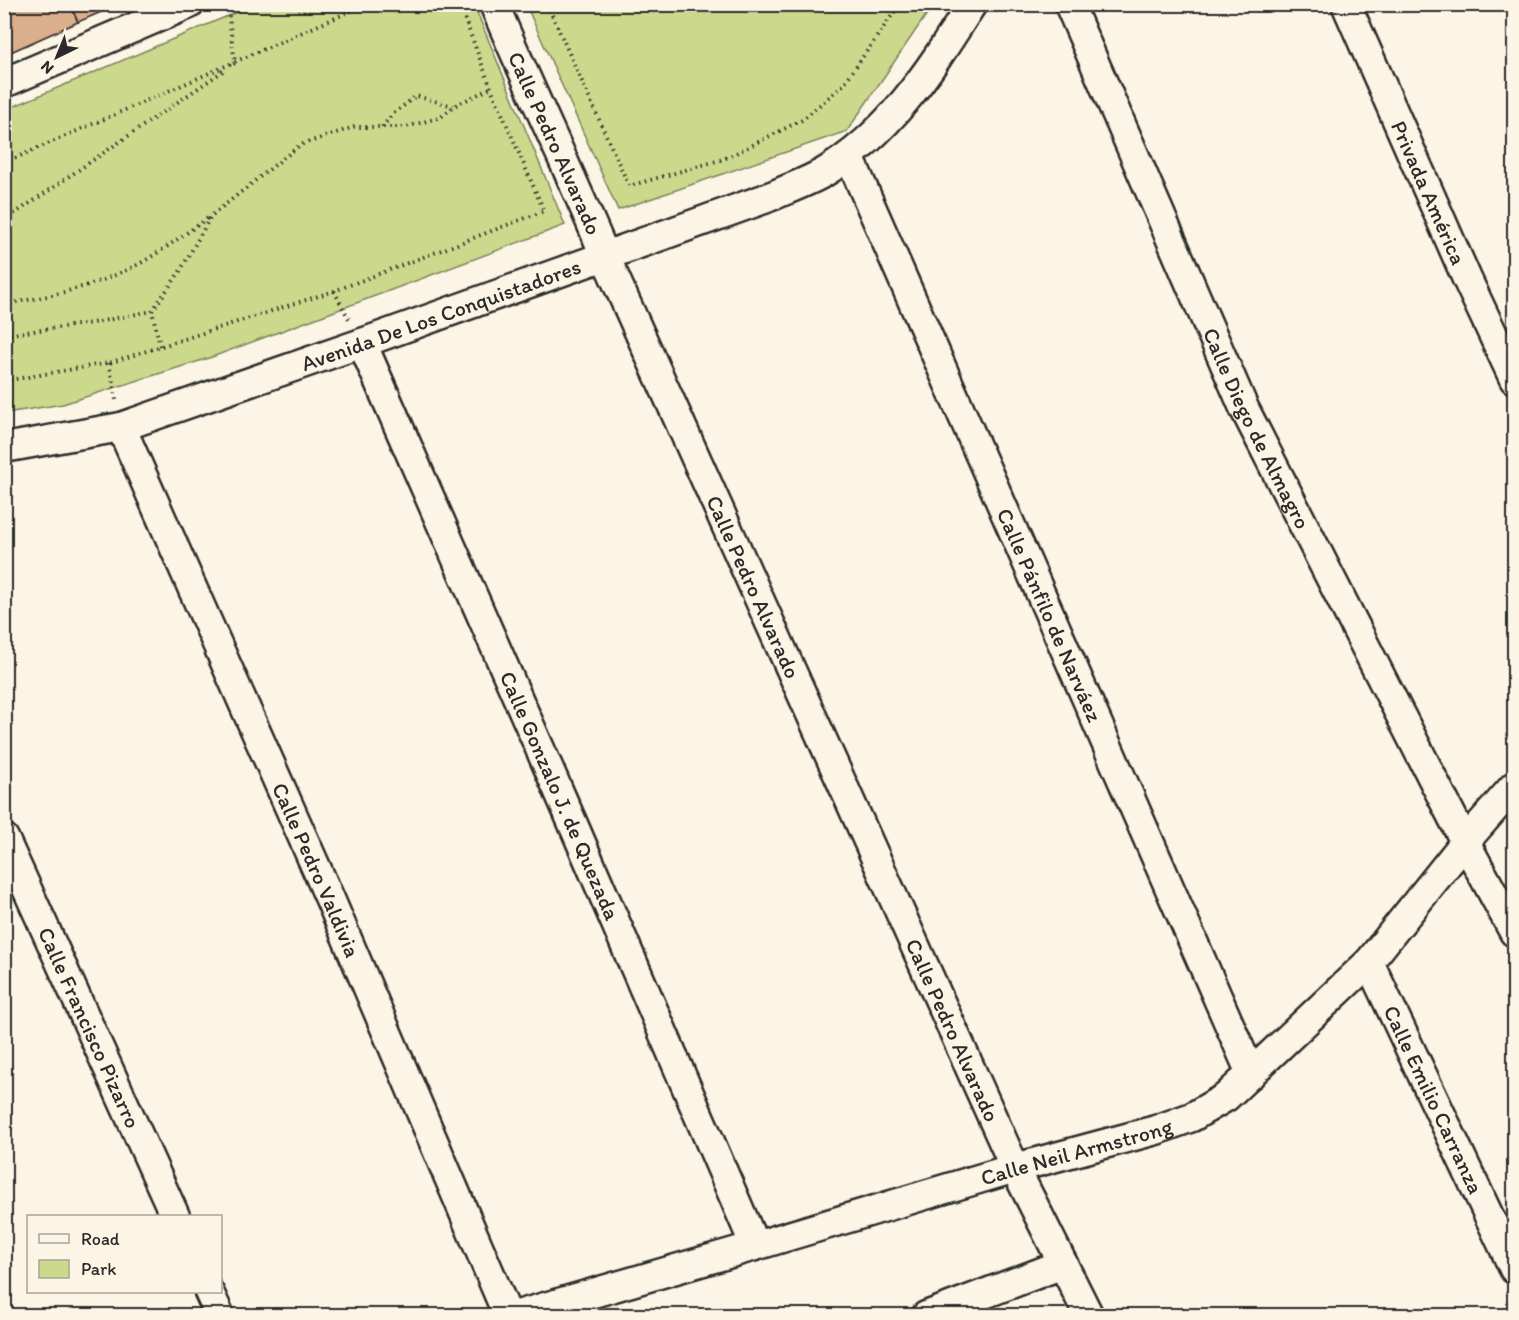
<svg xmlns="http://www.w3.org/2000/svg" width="1519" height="1320" font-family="Itim,sans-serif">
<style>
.green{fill:#ccd98c;stroke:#7c825c;stroke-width:1.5}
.building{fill:#dbae8c;stroke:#2b2b2b;stroke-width:1.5}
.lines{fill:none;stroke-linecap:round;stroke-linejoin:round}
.minor-casing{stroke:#2b2b2b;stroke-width:33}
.path{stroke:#2b2b2b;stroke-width:4;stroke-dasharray:1.5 4.5;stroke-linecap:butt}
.minor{stroke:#fcf5e5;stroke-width:28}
.labels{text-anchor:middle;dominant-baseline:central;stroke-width:4.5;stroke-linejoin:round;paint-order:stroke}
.street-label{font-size:22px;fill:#2b2b2b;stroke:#fcf5e5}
</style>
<rect width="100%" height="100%" fill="#fcf5e5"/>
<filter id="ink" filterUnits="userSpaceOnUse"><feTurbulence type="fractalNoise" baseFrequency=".0167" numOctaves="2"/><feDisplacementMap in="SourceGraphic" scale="12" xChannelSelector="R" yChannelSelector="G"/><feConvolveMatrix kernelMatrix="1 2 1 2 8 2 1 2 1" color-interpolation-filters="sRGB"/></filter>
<g filter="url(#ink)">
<g class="green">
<path d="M 256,4 L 474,5 L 565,225 L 212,357 L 63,404 L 5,413 L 5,110 Z"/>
<path d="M 526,5 L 933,5 L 847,131 L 618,210 Z"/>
</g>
<g class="building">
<path d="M 4,4 L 70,4 L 78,22 L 4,55 Z"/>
<path d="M 70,4 L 120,4 L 78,22 Z"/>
</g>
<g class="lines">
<g class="minor-casing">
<g id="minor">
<path id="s1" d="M 494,4 C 529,89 570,171 605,256 L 1015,1168 L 1089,1316"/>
<path id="s2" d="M 1069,4 L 1244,408 L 1465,842 L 1514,932"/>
<path id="s3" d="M 1346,4 L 1467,279 L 1514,379"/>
<path d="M 4,83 L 189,4"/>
<path id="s4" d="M 849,156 L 1251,1074"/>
<path id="s5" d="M 362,343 L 573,824 L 755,1246"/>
<path id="s6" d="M 121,427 L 330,899 L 508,1316"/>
<path id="s7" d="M 4,448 L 121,427 L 362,343 L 764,199 C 783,191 805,183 823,173 C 891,133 931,68 972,4"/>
<path id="s8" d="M 4,838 L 175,1216"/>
<path id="s9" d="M 1369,962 L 1514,1269"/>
<path d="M 209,1292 L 220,1316"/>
<path id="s10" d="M 514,1316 L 755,1246 L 1015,1168 L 1156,1130 L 1192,1117 L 1226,1097 L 1369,962 L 1465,842 L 1514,786"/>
<path d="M 926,1316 L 1063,1264"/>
</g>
</g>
<g class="path">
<path d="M 227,4 L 235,63 L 233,64"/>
<path d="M 547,4 L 629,186 L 724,159 L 802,120 L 843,85 L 900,4"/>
<path d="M 382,127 L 392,115 L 416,96 L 453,106"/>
<path d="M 4,163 L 367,4"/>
<path d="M 4,221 L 226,69"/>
<path d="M 334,291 L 349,319"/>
<path d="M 4,304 C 51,297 95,286 137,265 C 163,251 187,232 211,216"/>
<path d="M 4,335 L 92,323 L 152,311"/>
<path d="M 160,346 L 152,311 L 179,273 L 211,216 L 300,145 L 354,127 L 406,127 L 441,117 L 454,106 L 491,88"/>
<path d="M 109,363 L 116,400"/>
<path d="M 4,381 L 109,363 L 334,291 L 544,211 L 491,88 L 459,4"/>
</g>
<use href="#minor" class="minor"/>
</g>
</g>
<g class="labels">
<g class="street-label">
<text stroke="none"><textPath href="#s1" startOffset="152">Calle Pedro Alvarado</textPath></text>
<text stroke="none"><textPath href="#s3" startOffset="206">Privada América</textPath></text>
<text stroke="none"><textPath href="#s7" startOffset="458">Avenida De Los Conquistadores</textPath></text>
<text stroke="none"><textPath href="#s2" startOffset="464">Calle Diego de Almagro</textPath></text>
<text stroke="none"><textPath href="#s1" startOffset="638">Calle Pedro Alvarado</textPath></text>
<text stroke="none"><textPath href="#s4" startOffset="501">Calle Pánfilo de Narváez</textPath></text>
<text stroke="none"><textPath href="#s5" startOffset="494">Calle Gonzalo J. de Quezada</textPath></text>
<text stroke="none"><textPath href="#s6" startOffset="484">Calle Pedro Valdivia</textPath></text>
<text stroke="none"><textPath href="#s8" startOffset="208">Calle Francisco Pizarro</textPath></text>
<text stroke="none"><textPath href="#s1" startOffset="1124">Calle Pedro Alvarado</textPath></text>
<text stroke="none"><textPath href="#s9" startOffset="152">Calle Emilio Carranza</textPath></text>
<text stroke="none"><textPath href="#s10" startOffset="586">Calle Neil Armstrong</textPath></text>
</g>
</g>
<rect width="1519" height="1320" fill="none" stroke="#fcf5e5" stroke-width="24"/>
<rect x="12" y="12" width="1495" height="1296" fill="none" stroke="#2b2b2b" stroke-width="2" filter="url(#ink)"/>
<rect x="27" y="1215" width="195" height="78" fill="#fcf5e5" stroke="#a8a49b" stroke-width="1.5"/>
<rect x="39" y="1234" width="30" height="9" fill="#fcf5e5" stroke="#a8a49b" stroke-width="1.5"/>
<text x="81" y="1245" font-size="18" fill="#2b2b2b">Road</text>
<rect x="39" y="1260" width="30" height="18" fill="#ccd98c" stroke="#a8a49b" stroke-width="1.5"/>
<text x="81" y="1275" font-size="18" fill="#2b2b2b">Park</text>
<g transform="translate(57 57) rotate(223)" stroke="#fcf5e5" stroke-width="4.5" paint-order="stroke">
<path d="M0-4.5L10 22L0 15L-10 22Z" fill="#2b2b2b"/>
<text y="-9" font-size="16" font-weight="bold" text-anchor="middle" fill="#2b2b2b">N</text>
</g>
</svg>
